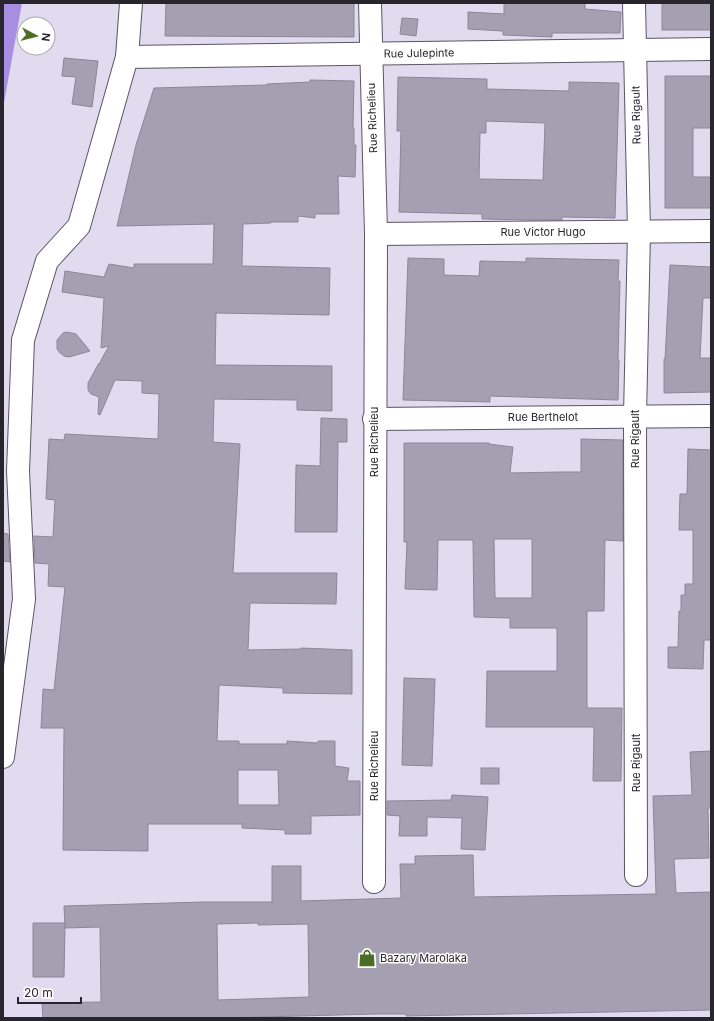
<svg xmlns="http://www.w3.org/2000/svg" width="714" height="1021" font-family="Inter,sans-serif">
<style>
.water{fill:#a88de3}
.building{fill:#a4a0b2;stroke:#8b8698;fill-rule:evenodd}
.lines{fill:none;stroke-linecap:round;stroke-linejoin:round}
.minor-casing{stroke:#595566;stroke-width:24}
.minor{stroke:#fff;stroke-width:22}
.labels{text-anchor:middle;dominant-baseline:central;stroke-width:3;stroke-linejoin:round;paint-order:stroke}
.street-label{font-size:11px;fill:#28262d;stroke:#fff}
.poi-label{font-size:11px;fill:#28262d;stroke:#fff;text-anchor:start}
</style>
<rect width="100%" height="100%" fill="#e1dbef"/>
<path class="water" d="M 3,3 L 22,3 L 3,108 Z"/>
<g class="building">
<path d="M 166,3 L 354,3 L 354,37 L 165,36 Z"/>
<path d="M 504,3 L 585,3 L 585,9 L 621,12 L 620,33 L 552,33 L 552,37 L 503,35 L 503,31 L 468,29 L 468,12 L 504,14 Z"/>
<rect x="662" y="3" width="49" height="27"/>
<path d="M 402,18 L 418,19 L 416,36 L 400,34 Z"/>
<path d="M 64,58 L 98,61 L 92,107 L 72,104 L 76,77 L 62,76 Z"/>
<path d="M 665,76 L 711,76 L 711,128 L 693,128 L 693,177 L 711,177 L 711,208 L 665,208 Z"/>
<path d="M 398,77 L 487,79 L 487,89 L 569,91 L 569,82 L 619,83 L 615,218 L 562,217 L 562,220 L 532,220 L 482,219 L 482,214 L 399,212 L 401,131 L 397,131 ZM 486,121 L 545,123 L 543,180 L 479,179 L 480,133 L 486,133 Z"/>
<path d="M 310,80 L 354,81 L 353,128 L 354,128 L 354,145 L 356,145 L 355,177 L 338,176 L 339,214 L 315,214 L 315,218 L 298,216 L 298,222 L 271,222 L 271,223 L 243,224 L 242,266 L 330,268 L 329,315 L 216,313 L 215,365 L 332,366 L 332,411 L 297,410 L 297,400 L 214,399 L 213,442 L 240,444 L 233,573 L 337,573 L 336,604 L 250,603 L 248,650 L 301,649 L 301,648 L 352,650 L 352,694 L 283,693 L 283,688 L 219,685 L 217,741 L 239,741 L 239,744 L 287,744 L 287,741 L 318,743 L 318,741 L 335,741 L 335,766 L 349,768 L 347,781 L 360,781 L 360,815 L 311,816 L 311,834 L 285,834 L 285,830 L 242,828 L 242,824 L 148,824 L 148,851 L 63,850 L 64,728 L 41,728 L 43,689 L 54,690 L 65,587 L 48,586 L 49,564 L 35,563 L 34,536 L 53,537 L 55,500 L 46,499 L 49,439 L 64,440 L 65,434 L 158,439 L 159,394 L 142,393 L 142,381 L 115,380 L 100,415 L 98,414 L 99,397 L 91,394 L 88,390 L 88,383 L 99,363 L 100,364 L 101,360 L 109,346 L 101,348 L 104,298 L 62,292 L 65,271 L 104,277 L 109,264 L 134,268 L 134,264 L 213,264 L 214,224 L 117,226 L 136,145 L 154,88 L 267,85 L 267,84 L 310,82 ZM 238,770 L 278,770 L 279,805 L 238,805 Z"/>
<path d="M 408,258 L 444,259 L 444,275 L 479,276 L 480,261 L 526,262 L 526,258 L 619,260 L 618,281 L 620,281 L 618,360 L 619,360 L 618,400 L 490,396 L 490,402 L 403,400 Z"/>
<path d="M 670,265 L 711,267 L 711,298 L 703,298 L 700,358 L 711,358 L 711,392 L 664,393 L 664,359 L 665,359 Z"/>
<path d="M 67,332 L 76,334 L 90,351 L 69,357 L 64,356 L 60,353 L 57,349 L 57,340 L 63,333 Z"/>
<path d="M 321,418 L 347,419 L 347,442 L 338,442 L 337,532 L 295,532 L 296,465 L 320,466 Z"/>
<path d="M 581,439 L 623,440 L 623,541 L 605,540 L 604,611 L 587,611 L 587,708 L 622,708 L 621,781 L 593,781 L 594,727 L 486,727 L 487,671 L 557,671 L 557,628 L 510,628 L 510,618 L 474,617 L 473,540 L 438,540 L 437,590 L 405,589 L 407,542 L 404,542 L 404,443 L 489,443 L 489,444 L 513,447 L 510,473 L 560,472 L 581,472 ZM 494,539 L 532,539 L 532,598 L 495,598 Z"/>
<path d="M 688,449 L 711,450 L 711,640 L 704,640 L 703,669 L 668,668 L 668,647 L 678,647 L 679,611 L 681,611 L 681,595 L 685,595 L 685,584 L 693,584 L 693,530 L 679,530 L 680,494 L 687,494 Z"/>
<path d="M 3,533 L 8,534 L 10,562 L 3,561 Z"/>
<path d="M 404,678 L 435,679 L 432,766 L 402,765 Z"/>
<path d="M 711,751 L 711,808 L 708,808 L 709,858 L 674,859 L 676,893 L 711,892 L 711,1010 L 406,1016 L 406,1014 L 377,1014 L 223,1018 L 43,1018 L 42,1003 L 101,1002 L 100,927 L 65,928 L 64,906 L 203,902 L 272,902 L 272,866 L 301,866 L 301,901 L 401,898 L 400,864 L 415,864 L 415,856 L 473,855 L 474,897 L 656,894 L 653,796 L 692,795 L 690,752 ZM 258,923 L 258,925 L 308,924 L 309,997 L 218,1000 L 217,924 Z"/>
<rect x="481" y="768" width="18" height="16"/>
<path d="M 452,795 L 488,797 L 485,850 L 461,849 L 462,818 L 427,817 L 427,836 L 399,836 L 400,816 L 387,815 L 387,801 L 451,800 Z"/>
<path d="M 33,923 L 65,923 L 64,977 L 33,977 Z"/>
</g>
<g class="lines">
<g class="minor-casing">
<g id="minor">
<path d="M 370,3 L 376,234 L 374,882"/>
<path d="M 634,3 L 639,232 L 635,416 L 636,875"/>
<path d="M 127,57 L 711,49"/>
<path d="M 376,234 L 711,231"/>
<path d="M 374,419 L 711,416"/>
<path d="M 3,757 L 24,599 L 18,471 L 23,340 L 47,261 L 79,226 L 127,57 L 131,3"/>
</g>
</g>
<use href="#minor" class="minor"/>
</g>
<defs>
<g id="shop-bare" transform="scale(1.38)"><path d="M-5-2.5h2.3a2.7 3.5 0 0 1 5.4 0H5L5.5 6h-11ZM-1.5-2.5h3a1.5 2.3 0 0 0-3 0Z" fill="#4c6d25" stroke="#fff" stroke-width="2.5" paint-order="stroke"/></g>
</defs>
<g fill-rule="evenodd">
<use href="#shop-bare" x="367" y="958"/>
</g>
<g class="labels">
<g class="street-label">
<text transform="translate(419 53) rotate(-1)">Rue Julepinte</text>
<text transform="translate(636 115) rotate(-91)">Rue Rigault</text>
<text transform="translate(372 118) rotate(-92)">Rue Richelieu</text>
<text x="543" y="232">Rue Victor Hugo</text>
<text x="543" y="417">Rue Berthelot</text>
<text transform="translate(635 439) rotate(-90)">Rue Rigault</text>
<text transform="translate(374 442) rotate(-90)">Rue Richelieu</text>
<text transform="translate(636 763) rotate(-90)">Rue Rigault</text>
<text transform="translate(374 766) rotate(-90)">Rue Richelieu</text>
</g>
<g class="poi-label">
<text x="380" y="958">Bazary Marolaka</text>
</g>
</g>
<rect width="714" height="1021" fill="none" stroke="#28262d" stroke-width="8"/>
<g transform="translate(36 36) rotate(97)"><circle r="19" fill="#ffffff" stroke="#a9a8ab"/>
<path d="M0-3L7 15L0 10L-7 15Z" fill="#4c6d25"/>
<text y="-6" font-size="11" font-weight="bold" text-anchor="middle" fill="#28262d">N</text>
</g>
<path d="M18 997v6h63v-6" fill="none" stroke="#28262d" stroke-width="2"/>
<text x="24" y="997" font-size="12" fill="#28262d" stroke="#ffffff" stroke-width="3" paint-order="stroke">20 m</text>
</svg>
